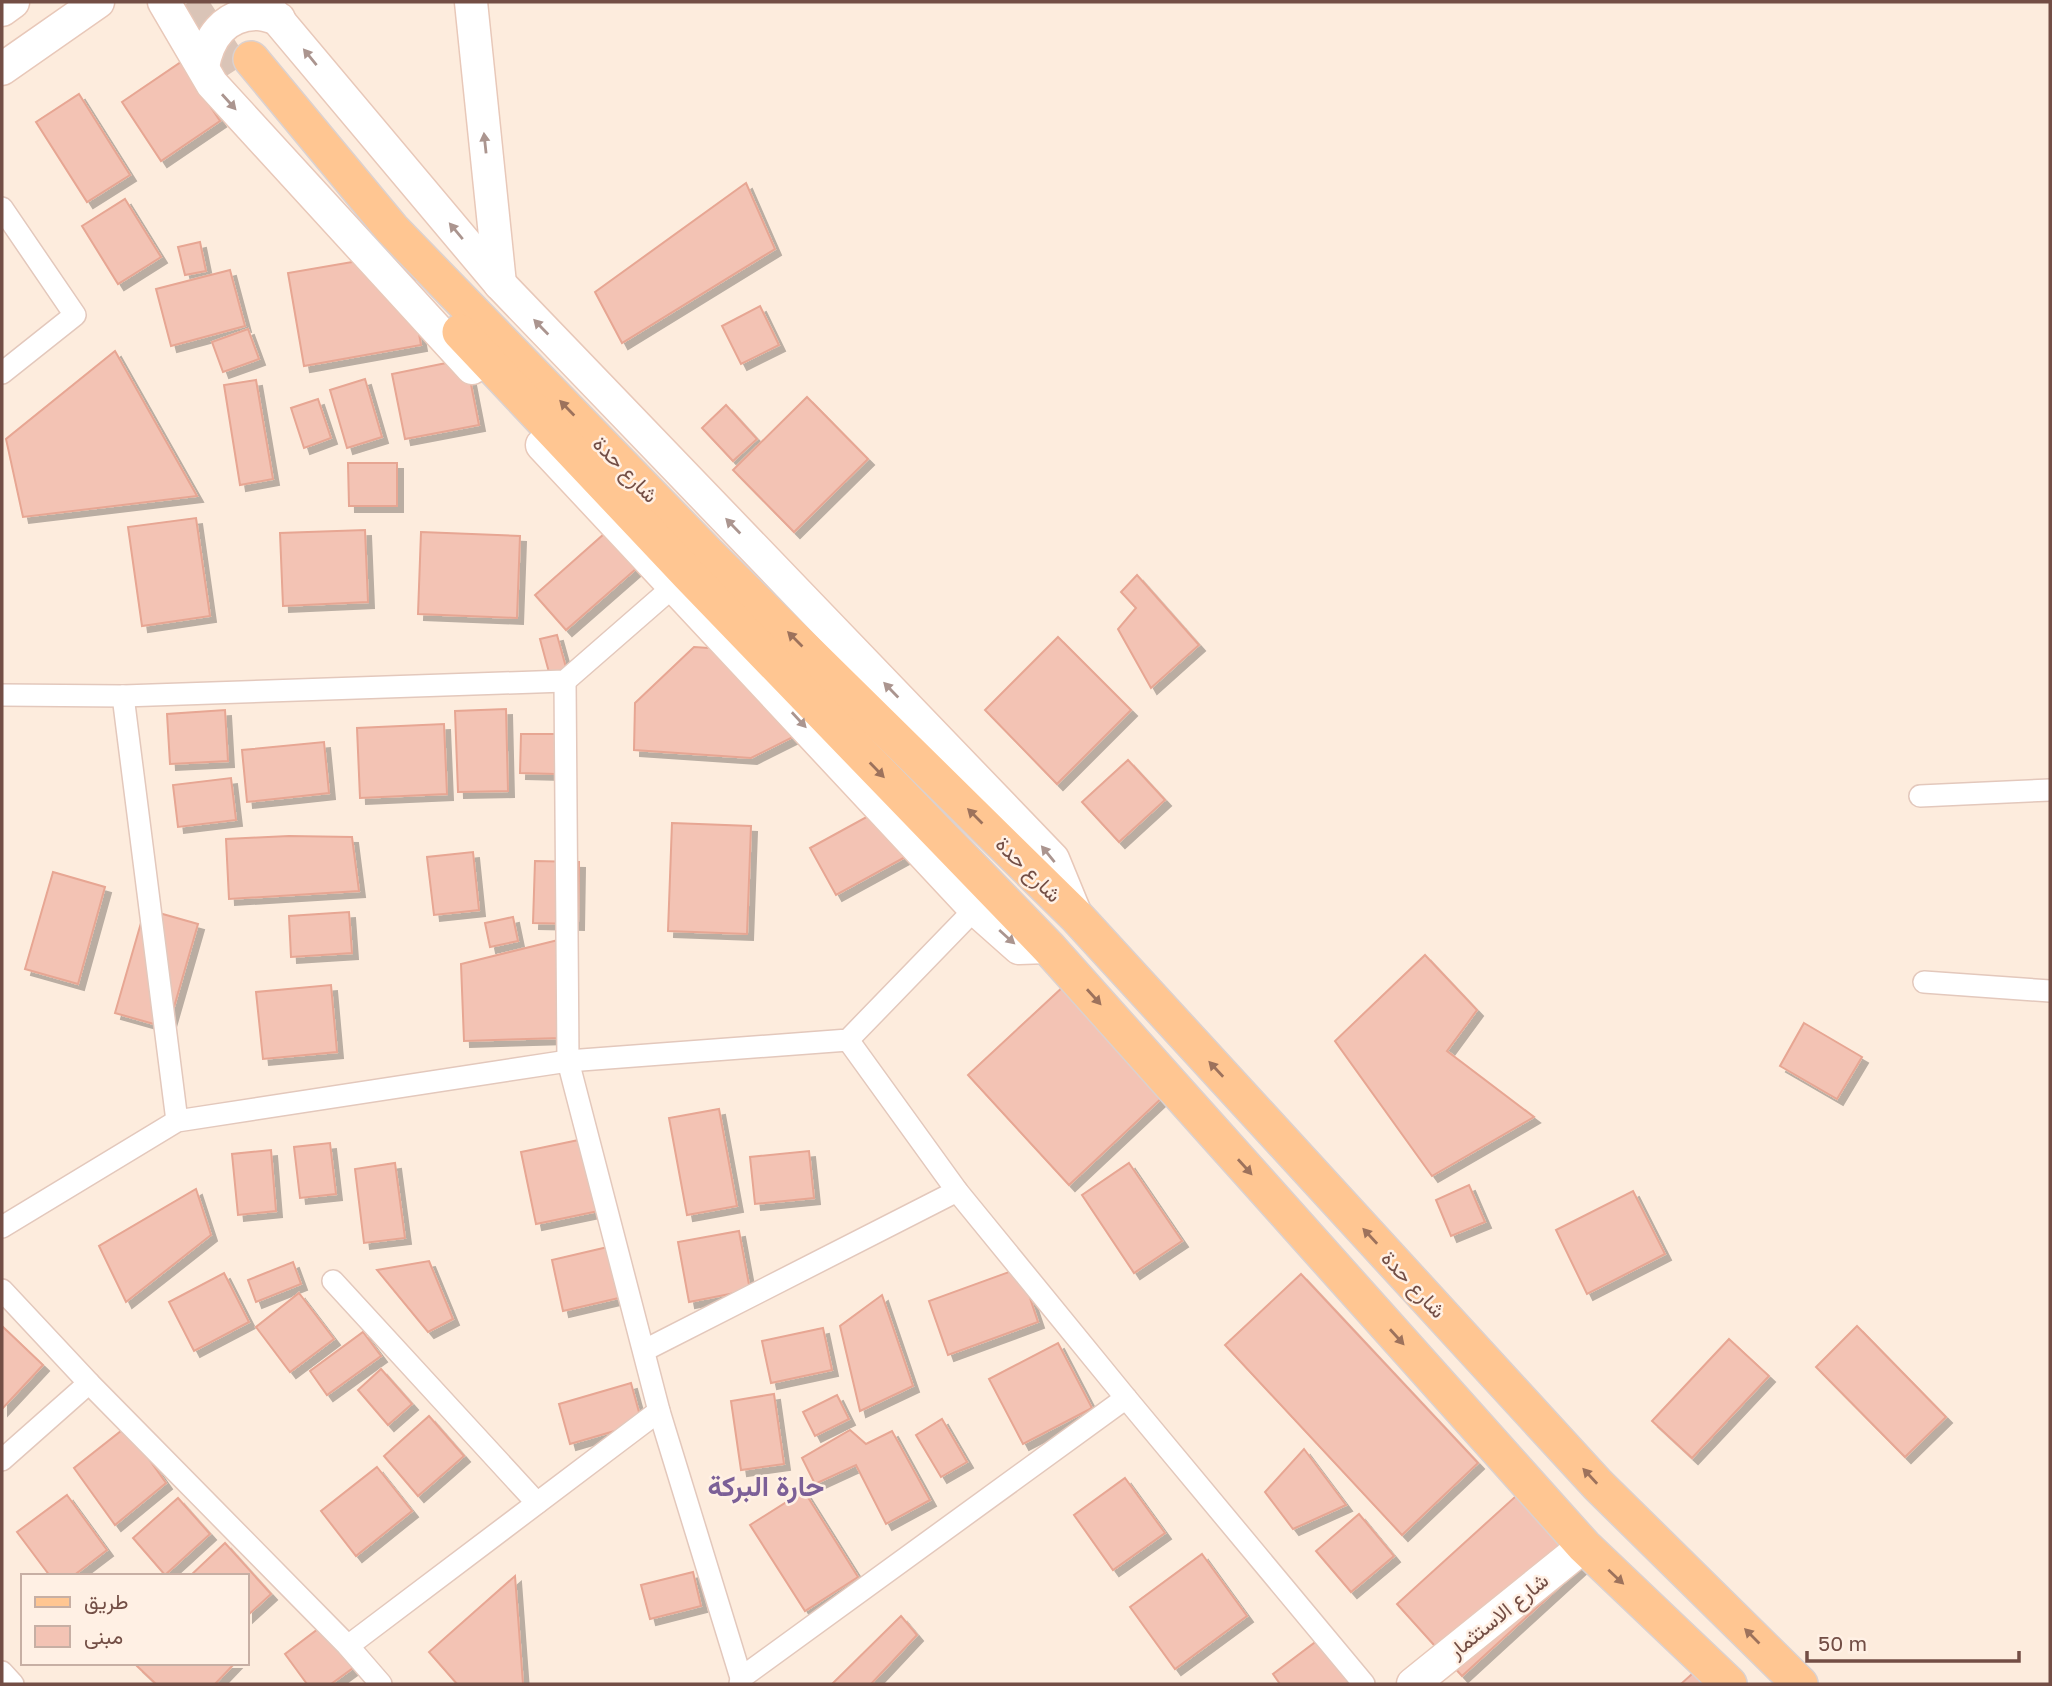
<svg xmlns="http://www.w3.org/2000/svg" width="2052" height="1686" font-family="'Golos Text',Vazirmatn,sans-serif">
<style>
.building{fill:#f3c3b4;stroke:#e7a693;stroke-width:2;filter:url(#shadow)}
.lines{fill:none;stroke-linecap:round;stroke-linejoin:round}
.primary-tunnel{stroke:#dac4b7;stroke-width:35;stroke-dasharray:35 18;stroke-linecap:butt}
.street-casing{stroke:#e3c8bc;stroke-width:24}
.secondary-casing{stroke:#e8c8b9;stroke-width:35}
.primary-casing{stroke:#dbd1cf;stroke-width:38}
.street{stroke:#fff;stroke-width:21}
.secondary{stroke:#fff;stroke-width:32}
.primary{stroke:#ffc692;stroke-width:35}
.oneway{fill:#ab958f}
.oneway2{fill:#9d725c}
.labels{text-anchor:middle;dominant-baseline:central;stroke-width:5;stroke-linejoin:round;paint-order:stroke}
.street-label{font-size:21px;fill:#734e45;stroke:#fff0e4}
.district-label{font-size:28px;font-weight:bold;fill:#7c6097;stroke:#fff0e4}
</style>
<defs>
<filter id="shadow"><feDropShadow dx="6" dy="6" stdDeviation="0" flood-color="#0004"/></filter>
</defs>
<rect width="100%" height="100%" fill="#fdecdd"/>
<g class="building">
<path d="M 181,62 L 220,121 L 161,161 L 122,102 Z"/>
<path d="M 79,94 L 130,175 L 87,202 L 36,122 Z"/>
<path d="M 746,183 L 775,249 L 622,343 L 595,292 Z"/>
<path d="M 125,199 L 161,257 L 118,284 L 82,226 Z"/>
<path d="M 200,242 L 206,271 L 185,275 L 178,247 Z"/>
<path d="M 405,253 L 421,345 L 304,366 L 288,273 Z"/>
<path d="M 230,270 L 245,326 L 171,346 L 156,289 Z"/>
<path d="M 760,306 L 779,345 L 741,364 L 722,326 Z"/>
<path d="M 248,329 L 259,359 L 223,372 L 212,342 Z"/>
<path d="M 115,351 L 197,496 L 23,517 L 6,439 Z"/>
<path d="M 466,359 L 479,425 L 405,439 L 392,374 Z"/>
<path d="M 365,379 L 382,437 L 347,448 L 330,390 Z"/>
<path d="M 256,380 L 273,479 L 240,485 L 224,385 Z"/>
<path d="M 807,397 L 868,459 L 794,532 L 733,470 Z"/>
<path d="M 318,399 L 331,438 L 304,448 L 291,408 Z"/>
<path d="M 726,405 L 757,439 L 733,461 L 702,428 Z"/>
<path d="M 348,463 L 397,463 L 397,506 L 349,506 Z"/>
<path d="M 196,518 L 210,616 L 142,626 L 128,527 Z"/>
<path d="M 613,526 L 645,561 L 566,630 L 535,595 Z"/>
<path d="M 365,530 L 368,602 L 283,606 L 280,533 Z"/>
<path d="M 421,532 L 520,536 L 517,618 L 418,614 Z"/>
<path d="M 1137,575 L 1199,645 L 1151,688 L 1118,629 L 1136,608 L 1121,592 Z"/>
<path d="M 557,635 L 567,671 L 550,676 L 540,639 Z"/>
<path d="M 1058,637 L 1131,710 L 1057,784 L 985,710 Z"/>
<path d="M 694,647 L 723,649 L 801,733 L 751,758 L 634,750 L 635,703 Z"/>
<path d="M 506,709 L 508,791 L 458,792 L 455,711 Z"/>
<path d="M 225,710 L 228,761 L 170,764 L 167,714 Z"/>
<path d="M 444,724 L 447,794 L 360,798 L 357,728 Z"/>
<path d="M 521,734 L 556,734 L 556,774 L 520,773 Z"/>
<path d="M 324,742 L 329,793 L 247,802 L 242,750 Z"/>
<path d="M 1128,760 L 1165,800 L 1119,842 L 1082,802 Z"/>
<path d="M 231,778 L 236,820 L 178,827 L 173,785 Z"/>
<path d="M 892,803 L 918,850 L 836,895 L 810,848 Z"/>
<path d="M 672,823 L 751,826 L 747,934 L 668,931 Z"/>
<path d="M 289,836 L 352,837 L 359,891 L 229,899 L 226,839 Z"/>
<path d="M 473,852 L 479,910 L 434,915 L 427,857 Z"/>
<path d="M 535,861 L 579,862 L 578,924 L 533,923 Z"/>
<path d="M 53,872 L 105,887 L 78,984 L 25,969 Z"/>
<path d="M 145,909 L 198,924 L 168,1028 L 115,1013 Z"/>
<path d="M 349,912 L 352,953 L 291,957 L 289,916 Z"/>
<path d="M 513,917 L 518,941 L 490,947 L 485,923 Z"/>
<path d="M 558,940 L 561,1038 L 464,1041 L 461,964 Z"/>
<path d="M 1425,955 L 1477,1010 L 1447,1051 L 1534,1117 L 1432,1176 L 1335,1041 Z"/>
<path d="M 331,985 L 337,1052 L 263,1059 L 256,992 Z"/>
<path d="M 1065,985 L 1166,1094 L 1069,1185 L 968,1075 Z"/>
<path d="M 1804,1023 L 1862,1057 L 1837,1099 L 1780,1066 Z"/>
<path d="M 719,1109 L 737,1206 L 687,1215 L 669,1118 Z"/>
<path d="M 593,1137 L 608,1209 L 536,1224 L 521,1152 Z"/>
<path d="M 330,1143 L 336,1194 L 300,1198 L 294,1147 Z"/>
<path d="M 271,1150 L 276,1211 L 238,1215 L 232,1154 Z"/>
<path d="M 809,1151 L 814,1198 L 755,1204 L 750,1157 Z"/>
<path d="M 395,1163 L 405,1238 L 364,1243 L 355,1169 Z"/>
<path d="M 1129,1163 L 1182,1241 L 1134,1273 L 1082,1195 Z"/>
<path d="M 1469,1185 L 1485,1222 L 1451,1236 L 1436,1200 Z"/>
<path d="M 196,1189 L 211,1235 L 126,1302 L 99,1246 Z"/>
<path d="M 1633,1191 L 1665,1254 L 1587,1294 L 1556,1230 Z"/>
<path d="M 739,1231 L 750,1290 L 689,1302 L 678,1242 Z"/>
<path d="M 612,1246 L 623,1297 L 563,1311 L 552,1260 Z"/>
<path d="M 429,1261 L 453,1319 L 428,1332 L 377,1270 Z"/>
<path d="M 293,1262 L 301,1284 L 256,1302 L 248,1280 Z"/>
<path d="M 1020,1268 L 1038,1322 L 948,1355 L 929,1301 Z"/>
<path d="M 224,1273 L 249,1322 L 194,1351 L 169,1302 Z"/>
<path d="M 1301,1274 L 1478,1463 L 1402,1535 L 1225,1345 Z"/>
<path d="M 299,1293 L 334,1339 L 290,1372 L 256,1327 Z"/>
<path d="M 882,1295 L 913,1386 L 860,1411 L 840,1326 Z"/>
<path d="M 2,1326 L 43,1365 L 2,1409 Z"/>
<path d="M 1857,1326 L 1946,1417 L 1905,1457 L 1816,1367 Z"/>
<path d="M 823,1328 L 832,1370 L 771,1383 L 762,1341 Z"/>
<path d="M 363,1332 L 381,1356 L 327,1395 L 310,1371 Z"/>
<path d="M 1729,1339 L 1769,1376 L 1692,1458 L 1652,1421 Z"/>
<path d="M 1058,1343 L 1092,1408 L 1023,1444 L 989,1379 Z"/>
<path d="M 381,1369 L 412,1404 L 388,1425 L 358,1390 Z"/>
<path d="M 631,1383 L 642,1423 L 570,1444 L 559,1404 Z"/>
<path d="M 774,1394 L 784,1464 L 741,1470 L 731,1401 Z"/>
<path d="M 837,1395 L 849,1419 L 815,1436 L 803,1412 Z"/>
<path d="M 429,1416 L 464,1456 L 418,1496 L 384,1456 Z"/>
<path d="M 942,1419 L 967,1462 L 941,1477 L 916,1435 Z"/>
<path d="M 126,1427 L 166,1483 L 115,1525 L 74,1468 Z"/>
<path d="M 850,1430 L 866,1444 L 892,1431 L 930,1500 L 886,1524 L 856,1465 L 815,1484 L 802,1458 Z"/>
<path d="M 1304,1449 L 1346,1505 L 1293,1529 L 1265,1492 Z"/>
<path d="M 377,1467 L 412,1511 L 356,1556 L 321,1511 Z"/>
<path d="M 1125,1478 L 1165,1533 L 1113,1570 L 1074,1515 Z"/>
<path d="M 1526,1487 L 1590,1559 L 1462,1676 L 1397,1604 Z"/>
<path d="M 804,1491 L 858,1577 L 805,1611 L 750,1525 Z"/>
<path d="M 67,1495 L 107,1550 L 73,1576 L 50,1576 L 17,1532 Z"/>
<path d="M 178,1498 L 210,1534 L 165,1575 L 133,1538 Z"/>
<path d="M 1359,1514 L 1394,1556 L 1351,1592 L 1316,1551 Z"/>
<path d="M 225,1543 L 271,1594 L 247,1616 L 247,1576 L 190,1576 Z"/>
<path d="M 1202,1554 L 1247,1616 L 1175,1669 L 1130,1607 Z"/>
<path d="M 693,1572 L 701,1606 L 650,1619 L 641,1585 Z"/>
<path d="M 515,1576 L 523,1684 L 457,1684 L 429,1652 Z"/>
<path d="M 901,1616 L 917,1635 L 871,1684 L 832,1684 Z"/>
<path d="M 322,1626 L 353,1668 L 331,1684 L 307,1684 L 285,1654 Z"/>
<path d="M 1318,1640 L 1350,1684 L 1280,1684 L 1273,1674 Z"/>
<path d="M 139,1663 L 235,1663 L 215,1684 L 156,1684 L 137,1666 Z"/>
<path d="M 1693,1673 L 1705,1684 L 1681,1684 Z"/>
</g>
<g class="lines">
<path class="primary-tunnel" d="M 189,2 L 234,71"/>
<g class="street-casing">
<g id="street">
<path d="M 2,208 L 75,315 L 2,373"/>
<path d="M 565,681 L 568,1061 L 659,1411 L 741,1678 L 740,1684"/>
<path d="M 2,695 L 123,696 L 565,681 L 674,586"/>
<path d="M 123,696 L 177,1121"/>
<path d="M 1920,796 L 2050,790"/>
<path d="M 1924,982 L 2050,991"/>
<path d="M 848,1040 L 957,1191 L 1126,1398 L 1364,1684"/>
<path d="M 2,1227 L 177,1121 L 568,1061 L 848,1040 L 975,909"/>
<path d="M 333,1281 L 537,1503"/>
<path d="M 2,1290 L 89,1383 L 348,1646 L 381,1684"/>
<path d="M 645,1350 L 957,1191"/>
<path d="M 2,1460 L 89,1383"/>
<path d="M 348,1646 L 659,1411"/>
<path d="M 2,1672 L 13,1684"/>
<path d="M 741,1678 L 1126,1398"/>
</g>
</g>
<g class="secondary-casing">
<g id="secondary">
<path d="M 164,2 L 212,84 L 472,368"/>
<path d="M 263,2 L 500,284 L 1053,859 L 1076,915"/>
<path d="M 471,2 L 500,284"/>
<path d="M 2,10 L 13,2"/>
<path d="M 203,67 C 208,39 224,14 257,14 C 264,14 272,17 279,19"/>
<path d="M 2,69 L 98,2"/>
<path d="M 542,445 L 975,909 L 1019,948 L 1048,947"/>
<path d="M 1413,1684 L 1584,1546"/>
</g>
</g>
<g class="primary-casing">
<g id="primary">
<path d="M 251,59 L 392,229 L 707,553 L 1076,916 L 1598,1485 L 1800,1684"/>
<path d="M 460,332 L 689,575 L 1048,947 L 1584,1546 L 1729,1684"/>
</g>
</g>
<use href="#street" class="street"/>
<use href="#secondary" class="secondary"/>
<use href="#primary" class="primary"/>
</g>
<defs><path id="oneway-solid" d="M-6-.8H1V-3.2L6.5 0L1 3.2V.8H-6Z" transform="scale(1.75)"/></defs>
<g class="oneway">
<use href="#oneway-solid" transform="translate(310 57) rotate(-129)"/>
<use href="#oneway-solid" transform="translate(229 102) rotate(48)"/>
<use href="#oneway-solid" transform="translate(485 143) rotate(-96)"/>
<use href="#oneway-solid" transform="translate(456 231) rotate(-130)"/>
<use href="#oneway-solid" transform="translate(541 327) rotate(-134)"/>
<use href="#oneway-solid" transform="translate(733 526) rotate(-134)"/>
<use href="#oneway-solid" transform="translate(891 690) rotate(-134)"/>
<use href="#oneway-solid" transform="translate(799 720) rotate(47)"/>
<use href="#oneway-solid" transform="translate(1048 854) rotate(-129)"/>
<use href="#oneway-solid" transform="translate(1007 937) rotate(42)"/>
</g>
<g class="oneway2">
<use href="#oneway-solid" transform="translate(567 408) rotate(-134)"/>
<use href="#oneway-solid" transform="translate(795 639) rotate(-135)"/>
<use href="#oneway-solid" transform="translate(877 770) rotate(46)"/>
<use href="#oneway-solid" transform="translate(975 816) rotate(-135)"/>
<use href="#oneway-solid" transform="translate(1094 997) rotate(48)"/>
<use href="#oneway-solid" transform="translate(1216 1069) rotate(-133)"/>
<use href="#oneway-solid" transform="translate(1245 1167) rotate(48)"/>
<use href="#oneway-solid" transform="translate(1370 1236) rotate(-133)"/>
<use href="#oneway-solid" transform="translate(1397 1337) rotate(48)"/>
<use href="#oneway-solid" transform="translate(1590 1476) rotate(-133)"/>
<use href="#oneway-solid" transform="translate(1616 1577) rotate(43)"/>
<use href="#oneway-solid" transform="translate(1752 1636) rotate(-135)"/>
</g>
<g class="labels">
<g class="street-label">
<text transform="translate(626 469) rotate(46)">شارع حدة</text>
<text transform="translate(1029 869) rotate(45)">شارع حدة</text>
<text transform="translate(1414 1284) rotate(47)">شارع حدة</text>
<text transform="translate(1498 1615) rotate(-39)">شارع الاستثمار</text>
</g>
<g class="district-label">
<text x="766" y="1485">حارة البركة</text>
</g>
</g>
<rect width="2052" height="1686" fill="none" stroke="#734e45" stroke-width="7"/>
<rect x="21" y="1574" width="228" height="91" fill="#fff0e4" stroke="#c7afa4" stroke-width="2"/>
<rect x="35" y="1597" width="35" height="10" fill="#ffc692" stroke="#c7afa4" stroke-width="2"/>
<text x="84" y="1609" font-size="21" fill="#734e45">طريق</text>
<rect x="35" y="1626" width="35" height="21" fill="#f3c3b4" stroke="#c7afa4" stroke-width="2"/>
<text x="84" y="1644" font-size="21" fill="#734e45">مبنى</text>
<path d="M1807 1651v10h212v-10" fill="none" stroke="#734e45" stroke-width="3.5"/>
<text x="1818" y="1651" font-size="21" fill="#734e45" stroke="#fff0e4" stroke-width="5" paint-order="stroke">50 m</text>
</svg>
